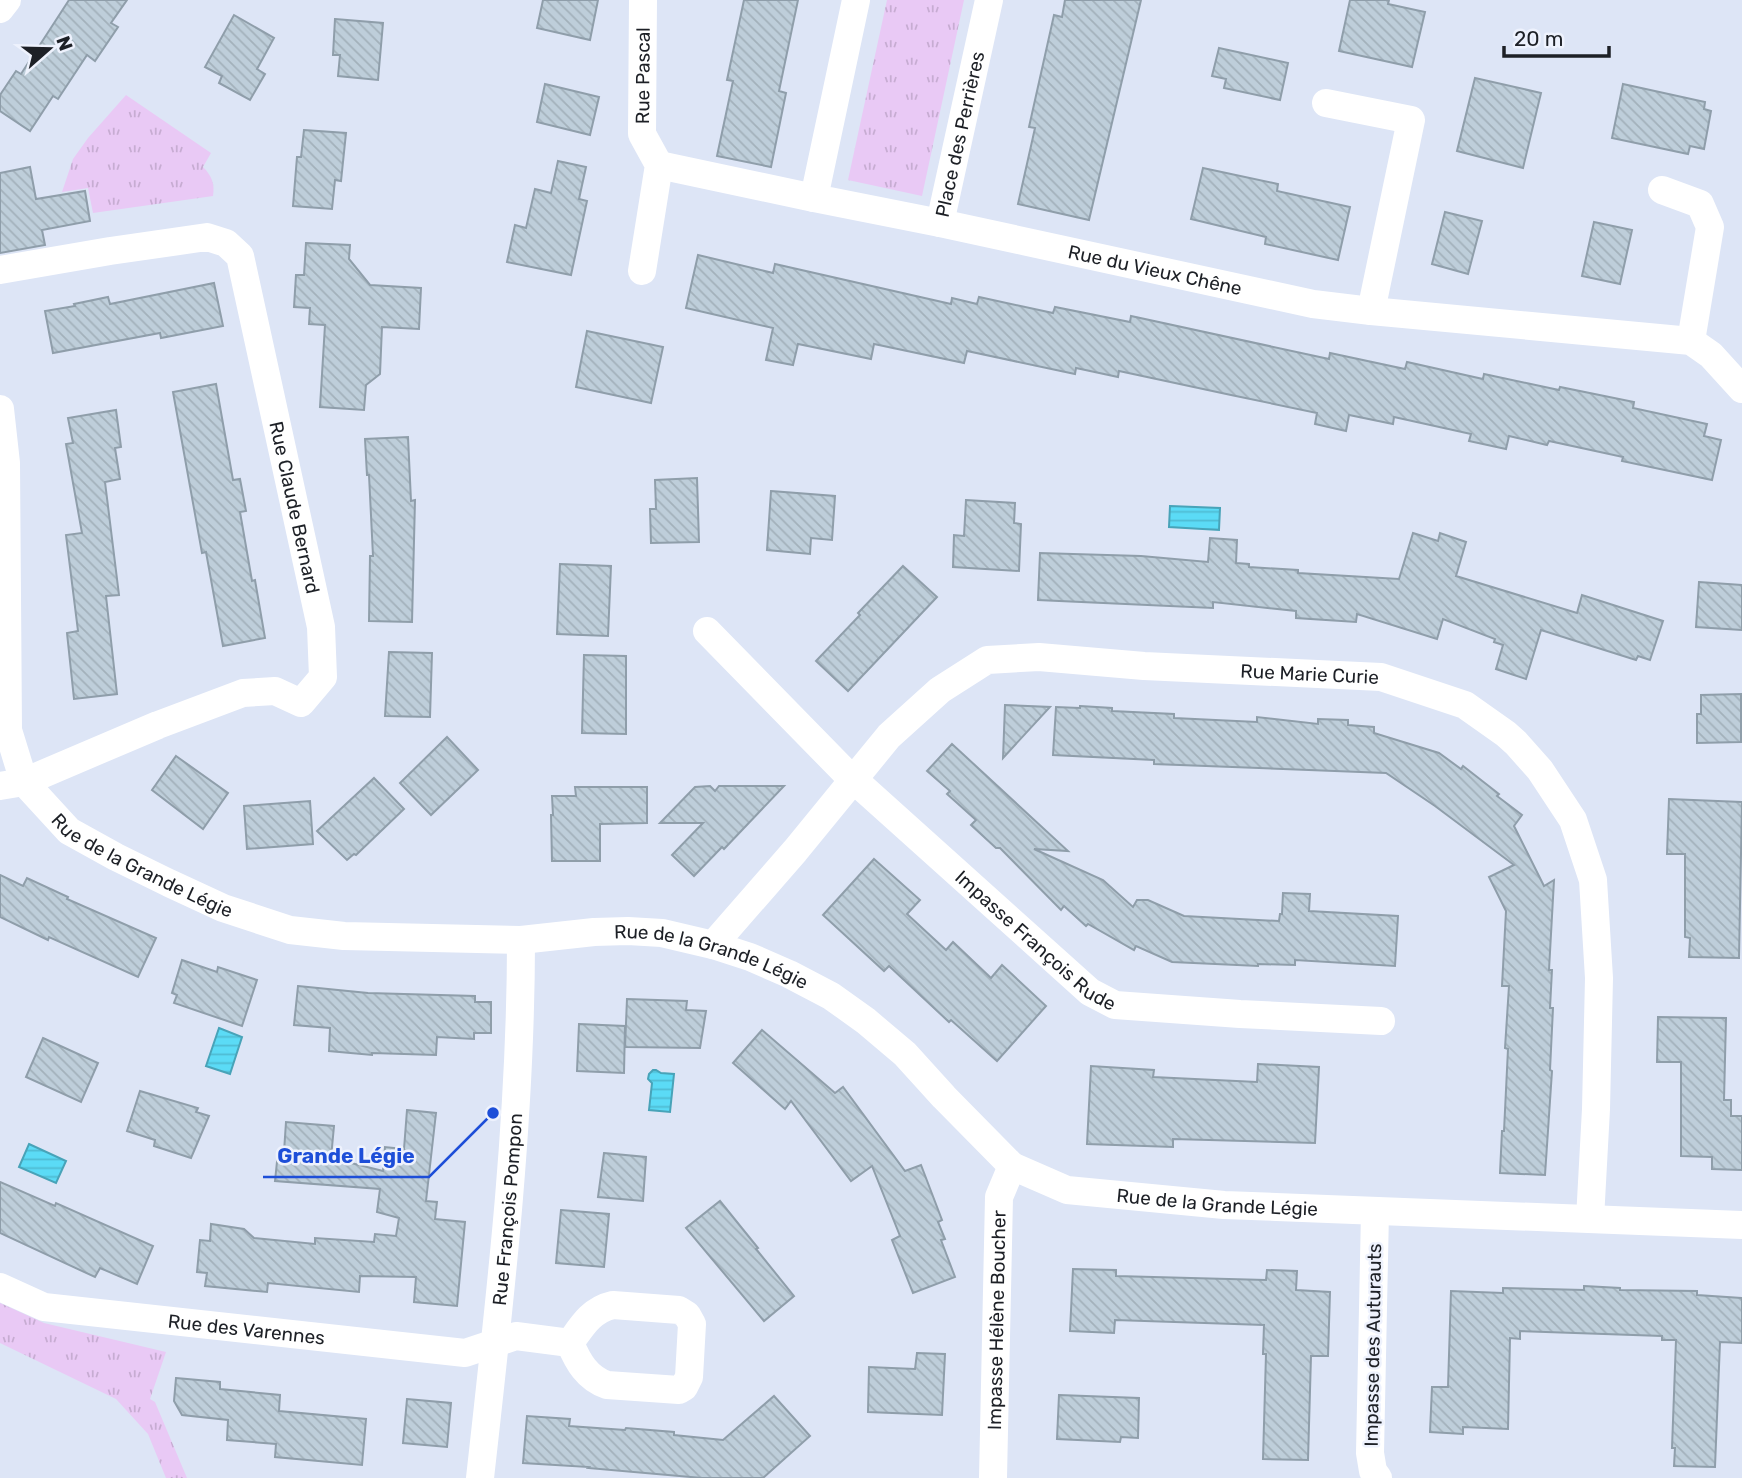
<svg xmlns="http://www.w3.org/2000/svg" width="1742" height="1478" font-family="Rubik,sans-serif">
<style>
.grass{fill:url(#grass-tufts)}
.water{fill:url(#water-rules);stroke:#48a3b8;stroke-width:2}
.building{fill:url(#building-back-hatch);stroke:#8f9eaa;stroke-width:2}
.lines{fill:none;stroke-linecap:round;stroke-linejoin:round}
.street{stroke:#fff;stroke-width:28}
.labels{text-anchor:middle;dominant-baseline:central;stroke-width:5;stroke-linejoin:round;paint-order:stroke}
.street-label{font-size:19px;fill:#1d2026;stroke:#eef2fd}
.leader{fill:none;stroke:#1d4ed8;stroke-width:2.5}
.callout-dot{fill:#1d4ed8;stroke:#eef2fd;stroke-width:2.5}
.callout-label{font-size:21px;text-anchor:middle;font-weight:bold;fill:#1d4ed8;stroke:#eef2fd;stroke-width:5;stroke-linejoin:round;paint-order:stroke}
</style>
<defs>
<pattern id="grass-tufts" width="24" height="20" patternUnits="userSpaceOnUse" patternTransform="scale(1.75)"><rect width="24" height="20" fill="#e9c9f5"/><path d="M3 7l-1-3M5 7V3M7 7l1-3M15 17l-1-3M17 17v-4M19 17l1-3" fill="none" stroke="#c7acd2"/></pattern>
<pattern id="water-rules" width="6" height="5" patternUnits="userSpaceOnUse" patternTransform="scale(1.75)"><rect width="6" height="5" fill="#5bdbf6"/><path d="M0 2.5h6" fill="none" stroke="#4fbcd3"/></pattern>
<pattern id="building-back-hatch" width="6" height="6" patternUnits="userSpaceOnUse" patternTransform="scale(1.75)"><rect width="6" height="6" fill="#beceda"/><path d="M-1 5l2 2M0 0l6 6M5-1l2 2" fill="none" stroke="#a3b1bb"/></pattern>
</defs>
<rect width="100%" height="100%" fill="#dde5f6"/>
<g class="grass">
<path d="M 887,0 L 964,0 L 922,196 L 848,180 Z"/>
<path d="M 126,95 L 211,153 L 203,167 C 212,176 215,184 213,196 L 93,213 L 88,188 L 62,192 L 73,159 L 88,138 Z"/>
<path d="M 0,1303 L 44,1323 L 166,1352 L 150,1399 L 155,1402 L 187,1478 L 166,1478 L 148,1434 L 116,1399 L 0,1343 Z"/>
</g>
<g class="water">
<path d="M 1170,506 L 1220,508 L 1219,530 L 1169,527 Z"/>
<path d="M 219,1028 L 242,1037 L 230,1074 L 206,1066 Z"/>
<path d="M 653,1070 L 656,1070 L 661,1073 L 674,1074 L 670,1112 L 649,1110 L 652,1083 L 648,1079 L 649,1074 Z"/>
<path d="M 29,1144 L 66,1161 L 56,1183 L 19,1167 Z"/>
</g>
<g class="building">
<path d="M 69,0 L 127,0 L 111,23 L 118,27 L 95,61 L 87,55 L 58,99 L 53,96 L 30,131 L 0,111 L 0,95 L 16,71 L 21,74 Z"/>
<path d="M 543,0 L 598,0 L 590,40 L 537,28 Z"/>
<path d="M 744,0 L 798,0 L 779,91 L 786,93 L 771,167 L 717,156 L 733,81 L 727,80 Z"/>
<path d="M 1065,0 L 1141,0 L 1089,220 L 1018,204 L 1035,128 L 1029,127 L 1054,15 L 1062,17 Z"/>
<path d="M 1350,0 L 1389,0 L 1388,4 L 1425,12 L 1412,67 L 1339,51 Z"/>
<path d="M 234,15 L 274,38 L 257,69 L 265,74 L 250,100 L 219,83 L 222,76 L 205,67 Z"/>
<path d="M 335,19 L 383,23 L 378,80 L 338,76 L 340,55 L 333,55 Z"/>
<path d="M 1219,48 L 1288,63 L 1280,100 L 1224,88 L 1226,79 L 1212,76 Z"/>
<path d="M 1475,78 L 1541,93 L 1523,168 L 1457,151 Z"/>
<path d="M 545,84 L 599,97 L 590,135 L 537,122 Z"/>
<path d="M 1623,84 L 1705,102 L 1704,109 L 1711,111 L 1704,149 L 1690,146 L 1688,154 L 1612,138 Z"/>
<path d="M 304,130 L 346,133 L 341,181 L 335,180 L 332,209 L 293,206 L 297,157 L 301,157 Z"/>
<path d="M 558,161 L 586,167 L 579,199 L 587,201 L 571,275 L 507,262 L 515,225 L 526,228 L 535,189 L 551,193 Z"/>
<path d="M 30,167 L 36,199 L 85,191 L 90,221 L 42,230 L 45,245 L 0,253 L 0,173 Z"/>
<path d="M 1203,168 L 1278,184 L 1277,191 L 1350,207 L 1338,260 L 1265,244 L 1266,237 L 1191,219 Z"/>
<path d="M 1445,212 L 1482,221 L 1468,274 L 1432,264 Z"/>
<path d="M 1594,222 L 1632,230 L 1620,284 L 1582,276 Z"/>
<path d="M 306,243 L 350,245 L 349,259 L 370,285 L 421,288 L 419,329 L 382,327 L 380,374 L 366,385 L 364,410 L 320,407 L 325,325 L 309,324 L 310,308 L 294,307 L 296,275 L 304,275 Z"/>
<path d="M 698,255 L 773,273 L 775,264 L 951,304 L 952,298 L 977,304 L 979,297 L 1053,313 L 1055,307 L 1130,322 L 1131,316 L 1329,359 L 1330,353 L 1405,369 L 1407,362 L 1483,379 L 1484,374 L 1559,390 L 1560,387 L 1634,402 L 1633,408 L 1707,424 L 1704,436 L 1721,440 L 1712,480 L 1622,461 L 1623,457 L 1549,441 L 1547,445 L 1509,436 L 1506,449 L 1469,441 L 1471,434 L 1394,417 L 1393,424 L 1349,415 L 1346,431 L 1315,424 L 1317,413 L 1231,395 L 1119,371 L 1118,377 L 1076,368 L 1075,374 L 967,351 L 964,363 L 874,344 L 871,359 L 798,344 L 793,365 L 766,360 L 773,328 L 686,308 Z"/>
<path d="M 214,283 L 223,326 L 161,338 L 160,333 L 53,353 L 45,311 L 75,306 L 74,304 L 108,297 L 110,304 Z"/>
<path d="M 587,331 L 663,347 L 651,403 L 576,387 Z"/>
<path d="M 216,384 L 233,480 L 240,479 L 246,511 L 240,512 L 252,581 L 255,580 L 265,638 L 223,646 L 206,552 L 202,553 L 173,392 Z"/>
<path d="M 116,410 L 121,447 L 115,448 L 120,479 L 105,482 L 119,595 L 106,596 L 117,694 L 74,699 L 67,633 L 78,631 L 66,535 L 82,533 L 66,444 L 73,443 L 68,418 Z"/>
<path d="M 408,437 L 411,501 L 415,500 L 412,622 L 369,621 L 370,556 L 373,556 L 369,475 L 367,475 L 365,439 Z"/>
<path d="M 697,478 L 699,542 L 651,543 L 650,509 L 656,509 L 655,480 Z"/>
<path d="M 771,491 L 835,496 L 832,540 L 811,538 L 810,554 L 767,550 Z"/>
<path d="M 966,500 L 1015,503 L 1014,523 L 1021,524 L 1019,571 L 953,567 L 954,535 L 964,536 Z"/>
<path d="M 1413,533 L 1438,541 L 1440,533 L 1466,542 L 1456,576 L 1577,613 L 1582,595 L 1663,621 L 1650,660 L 1638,656 L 1636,660 L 1541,630 L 1526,679 L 1496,669 L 1503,645 L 1494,642 L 1495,639 L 1443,619 L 1437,639 L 1357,614 L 1356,622 L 1296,618 L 1296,611 L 1213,602 L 1213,608 L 1038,600 L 1040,553 L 1141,556 L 1208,562 L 1210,538 L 1237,540 L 1236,563 L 1249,564 L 1249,567 L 1298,570 L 1298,573 L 1399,579 Z"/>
<path d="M 560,564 L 611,566 L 608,636 L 557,634 Z"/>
<path d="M 903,566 L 937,597 L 848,691 L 816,661 L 860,615 L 858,613 Z"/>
<path d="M 1699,582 L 1742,585 L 1742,630 L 1696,627 Z"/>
<path d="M 389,652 L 432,653 L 430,717 L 385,716 Z"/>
<path d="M 584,655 L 626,656 L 626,734 L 582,733 Z"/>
<path d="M 1741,694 L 1741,742 L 1697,743 L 1697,714 L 1701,714 L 1701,695 Z"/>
<path d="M 1005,705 L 1050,707 L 1003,758 Z"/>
<path d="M 1080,706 L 1112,708 L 1112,711 L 1174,714 L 1174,718 L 1257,722 L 1257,717 L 1318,724 L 1318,719 L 1348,720 L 1348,725 L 1374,727 L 1374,733 L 1439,753 L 1461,769 L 1463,766 L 1499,794 L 1497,796 L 1522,815 L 1514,826 L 1544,886 L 1554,880 L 1549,970 L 1552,970 L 1550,1008 L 1553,1008 L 1550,1070 L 1552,1071 L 1545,1175 L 1500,1173 L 1502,1131 L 1504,1131 L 1508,1049 L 1505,1048 L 1509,986 L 1502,986 L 1506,911 L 1489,877 L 1514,865 L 1435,806 L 1386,773 L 1154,764 L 1154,760 L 1053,755 L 1056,707 L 1080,708 Z"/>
<path d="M 447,737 L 478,770 L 431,815 L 400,783 Z"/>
<path d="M 952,744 L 1068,851 L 1034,849 L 1103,880 L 1133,907 L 1137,900 L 1148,900 L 1184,916 L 1279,921 L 1280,914 L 1282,914 L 1283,893 L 1310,894 L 1309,911 L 1398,916 L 1395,966 L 1295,960 L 1295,965 L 1258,964 L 1258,966 L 1172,962 L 1136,946 L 1134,950 L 1088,924 L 1086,926 L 1064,906 L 1061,910 L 1000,848 L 996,848 L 971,825 L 976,820 L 947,794 L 950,791 L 927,771 Z"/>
<path d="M 176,756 L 228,793 L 203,829 L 152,790 Z"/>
<path d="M 374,778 L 404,809 L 356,855 L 354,854 L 347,860 L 317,831 Z"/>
<path d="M 710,786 L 715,791 L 719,786 L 784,786 L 724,849 L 722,847 L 694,876 L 672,855 L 703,823 L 660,823 L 695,787 Z"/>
<path d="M 575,787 L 647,787 L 647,823 L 600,824 L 600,861 L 552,861 L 551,815 L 553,815 L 552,796 L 576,796 Z"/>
<path d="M 1669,799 L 1742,802 L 1739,958 L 1689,957 L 1690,938 L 1685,937 L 1685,854 L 1667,854 Z"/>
<path d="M 310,801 L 313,844 L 247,849 L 244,806 Z"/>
<path d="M 874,859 L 920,900 L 907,914 L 946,950 L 953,942 L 991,978 L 1002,965 L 1046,1006 L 997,1061 L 951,1020 L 949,1022 L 889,966 L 884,971 L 823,915 Z"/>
<path d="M 0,875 L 23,886 L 27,878 L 68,897 L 67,899 L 156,938 L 138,977 L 49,937 L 48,940 L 0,917 Z"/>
<path d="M 182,960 L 217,972 L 218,967 L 257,980 L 242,1026 L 174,1003 L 177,995 L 172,993 Z"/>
<path d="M 298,986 L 368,993 L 475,996 L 475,1002 L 491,1002 L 491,1033 L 474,1033 L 474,1039 L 437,1037 L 436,1055 L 372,1053 L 372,1055 L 329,1051 L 330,1028 L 294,1025 Z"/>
<path d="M 627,999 L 687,1001 L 686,1010 L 706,1011 L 700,1048 L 625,1047 Z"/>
<path d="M 1658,1017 L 1726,1018 L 1724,1100 L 1731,1100 L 1731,1116 L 1742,1116 L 1742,1170 L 1712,1169 L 1712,1157 L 1681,1156 L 1681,1062 L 1657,1062 Z"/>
<path d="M 579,1024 L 625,1026 L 624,1073 L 577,1071 Z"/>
<path d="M 762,1030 L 835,1093 L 843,1087 L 905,1171 L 921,1165 L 942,1220 L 938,1222 L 945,1239 L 941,1240 L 955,1277 L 913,1293 L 892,1240 L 900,1236 L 872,1166 L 851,1181 L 791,1101 L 785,1109 L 733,1063 Z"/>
<path d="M 43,1038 L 98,1063 L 81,1102 L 26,1077 Z"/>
<path d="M 1258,1064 L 1319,1067 L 1315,1143 L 1173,1139 L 1173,1147 L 1087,1144 L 1091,1066 L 1154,1070 L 1153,1077 L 1257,1082 Z"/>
<path d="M 140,1091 L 198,1108 L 196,1112 L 209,1116 L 191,1158 L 154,1146 L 155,1140 L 127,1131 Z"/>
<path d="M 407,1110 L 436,1113 L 426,1201 L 437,1202 L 435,1219 L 465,1222 L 457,1306 L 414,1302 L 416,1277 L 360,1276 L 359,1292 L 268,1283 L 267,1292 L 205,1286 L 207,1273 L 197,1272 L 200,1240 L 210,1241 L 211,1224 L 244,1229 L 254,1238 L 315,1244 L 315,1238 L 374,1242 L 375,1234 L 396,1236 L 399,1218 L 377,1212 L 380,1189 L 275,1181 L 278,1152 L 284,1152 L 286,1122 L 334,1126 L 331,1158 L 383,1171 L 385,1147 L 404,1149 Z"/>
<path d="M 604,1153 L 646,1157 L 643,1201 L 598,1197 Z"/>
<path d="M 0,1182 L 55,1206 L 56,1203 L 153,1246 L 137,1284 L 100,1268 L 95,1277 L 0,1233 Z"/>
<path d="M 720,1201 L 758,1248 L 756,1249 L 794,1296 L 764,1321 L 686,1228 Z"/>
<path d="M 561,1210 L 609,1214 L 604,1267 L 556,1263 Z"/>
<path d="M 1073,1269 L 1116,1270 L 1116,1276 L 1266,1280 L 1267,1270 L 1297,1271 L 1296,1290 L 1330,1292 L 1328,1356 L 1311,1356 L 1308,1460 L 1263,1459 L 1266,1354 L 1263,1354 L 1264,1325 L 1115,1320 L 1114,1333 L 1070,1331 Z"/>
<path d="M 1584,1286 L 1620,1288 L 1620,1290 L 1697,1291 L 1697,1295 L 1742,1298 L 1742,1343 L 1720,1342 L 1715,1467 L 1674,1466 L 1675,1448 L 1672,1448 L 1676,1340 L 1662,1340 L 1662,1336 L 1520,1331 L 1520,1339 L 1510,1338 L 1508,1429 L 1463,1427 L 1463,1434 L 1430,1432 L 1432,1387 L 1448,1387 L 1451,1291 L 1503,1293 L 1503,1288 L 1584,1290 Z"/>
<path d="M 917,1353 L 945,1354 L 942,1415 L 868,1412 L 869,1367 L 915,1369 Z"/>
<path d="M 176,1378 L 220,1382 L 220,1389 L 280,1395 L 279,1411 L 366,1419 L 362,1465 L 275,1457 L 276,1444 L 227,1440 L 228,1420 L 182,1415 L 174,1401 Z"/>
<path d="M 1059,1395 L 1139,1398 L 1138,1438 L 1121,1437 L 1120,1442 L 1057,1439 Z"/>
<path d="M 774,1396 L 810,1436 L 763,1478 L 702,1478 L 588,1468 L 589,1467 L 523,1463 L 527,1416 L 570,1419 L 569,1426 L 625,1430 L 626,1428 L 674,1432 L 674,1435 L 723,1440 Z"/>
<path d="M 407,1399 L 451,1403 L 447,1447 L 403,1443 Z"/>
</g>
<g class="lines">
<g class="street">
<path id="s1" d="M 856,0 L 814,198 L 940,223 L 1313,304 L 1371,311 L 1691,341 L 1711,355 L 1742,389"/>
<path d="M 0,9 L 7,0"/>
<path d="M 1326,103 L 1411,120 L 1371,311"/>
<path d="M 659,165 L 814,198"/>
<path d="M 1662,190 L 1700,204 L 1710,227 L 1691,341"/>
<path id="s2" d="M 940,223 L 989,0"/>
<path id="s3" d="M 0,270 L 110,251 L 207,237 L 226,243 L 240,256 L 321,627 L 323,677 L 301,703 L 275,691 L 243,693 L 158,725 L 24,782 L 0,786"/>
<path id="s4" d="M 642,271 L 659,165 L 642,134 L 643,0"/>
<path id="s5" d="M 0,409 L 6,463 L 8,730 L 24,782 L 69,831 L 116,857 L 169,883 L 223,908 L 290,930 L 344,936 L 521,940 L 594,932 L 628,931 L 662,933 L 713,945 L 750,957 L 789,974 L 831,996 L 866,1021 L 905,1054 L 944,1097 L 1012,1166 L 1067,1190 L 1224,1205 L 1742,1225"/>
<path id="s6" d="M 707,631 L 843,770 L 1090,992 L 1115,1005 L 1240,1014 L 1381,1021"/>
<path id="s7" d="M 713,945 L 795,851 L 889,736 L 940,690 L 987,660 L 1039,657 L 1144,666 L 1381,677 L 1465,705 L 1506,734 L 1516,743 L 1540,770 L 1573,820 L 1593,880 L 1599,978 L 1596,1109 L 1590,1219"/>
<path d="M 1375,1211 L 1370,1453 L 1373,1471 L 1378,1478"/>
<path id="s8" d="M 0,1287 L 44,1307 L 465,1353 L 516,1336 L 570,1343 C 582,1326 591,1310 613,1305 L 679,1310 L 687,1315 L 692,1324 L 689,1377 L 684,1387 L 679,1390 L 607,1385 C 587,1378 578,1362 570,1343"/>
<path id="s9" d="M 480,1478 C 500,1299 521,1120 521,940"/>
<path id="s10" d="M 993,1478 L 999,1197 L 1012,1166"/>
</g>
</g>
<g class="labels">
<g class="street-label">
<text stroke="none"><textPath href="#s4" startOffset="201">Rue Pascal</textPath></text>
<text stroke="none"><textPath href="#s2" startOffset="91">Place des Perrières</textPath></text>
<text stroke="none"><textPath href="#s1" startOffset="551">Rue du Vieux Chêne</textPath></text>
<text stroke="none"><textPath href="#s3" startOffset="506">Rue Claude Bernard</textPath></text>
<text stroke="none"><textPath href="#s7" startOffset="721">Rue Marie Curie</textPath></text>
<text stroke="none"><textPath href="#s5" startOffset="523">Rue de la Grande Légie</textPath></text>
<text stroke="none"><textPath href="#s6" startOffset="452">Impasse François Rude</textPath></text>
<text stroke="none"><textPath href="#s5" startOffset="1111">Rue de la Grande Légie</textPath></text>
<text stroke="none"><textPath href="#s5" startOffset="1699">Rue de la Grande Légie</textPath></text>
<text stroke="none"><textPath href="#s9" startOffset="270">Rue François Pompon</textPath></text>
<text stroke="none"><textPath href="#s10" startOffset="158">Impasse Hélène Boucher</textPath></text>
<text stroke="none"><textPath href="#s8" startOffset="252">Rue des Varennes</textPath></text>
<text transform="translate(1373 1345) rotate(-89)">Impasse des Auturauts</text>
</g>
</g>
<path class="leader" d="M493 1113L429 1177H263"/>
<circle class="callout-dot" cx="493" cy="1113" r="7"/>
<g class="callout-label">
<text x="346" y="1163">Grande Légie</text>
</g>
<g transform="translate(49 49) rotate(70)" stroke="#eef2fd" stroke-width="5" paint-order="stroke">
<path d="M0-5L12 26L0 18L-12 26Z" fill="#1d2026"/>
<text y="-10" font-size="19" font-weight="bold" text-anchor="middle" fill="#1d2026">N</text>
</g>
<path d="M1504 46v10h105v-10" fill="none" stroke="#1d2026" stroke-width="3.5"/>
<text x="1514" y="46" font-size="21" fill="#1d2026" stroke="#eef2fd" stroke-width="5" paint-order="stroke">20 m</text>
</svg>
